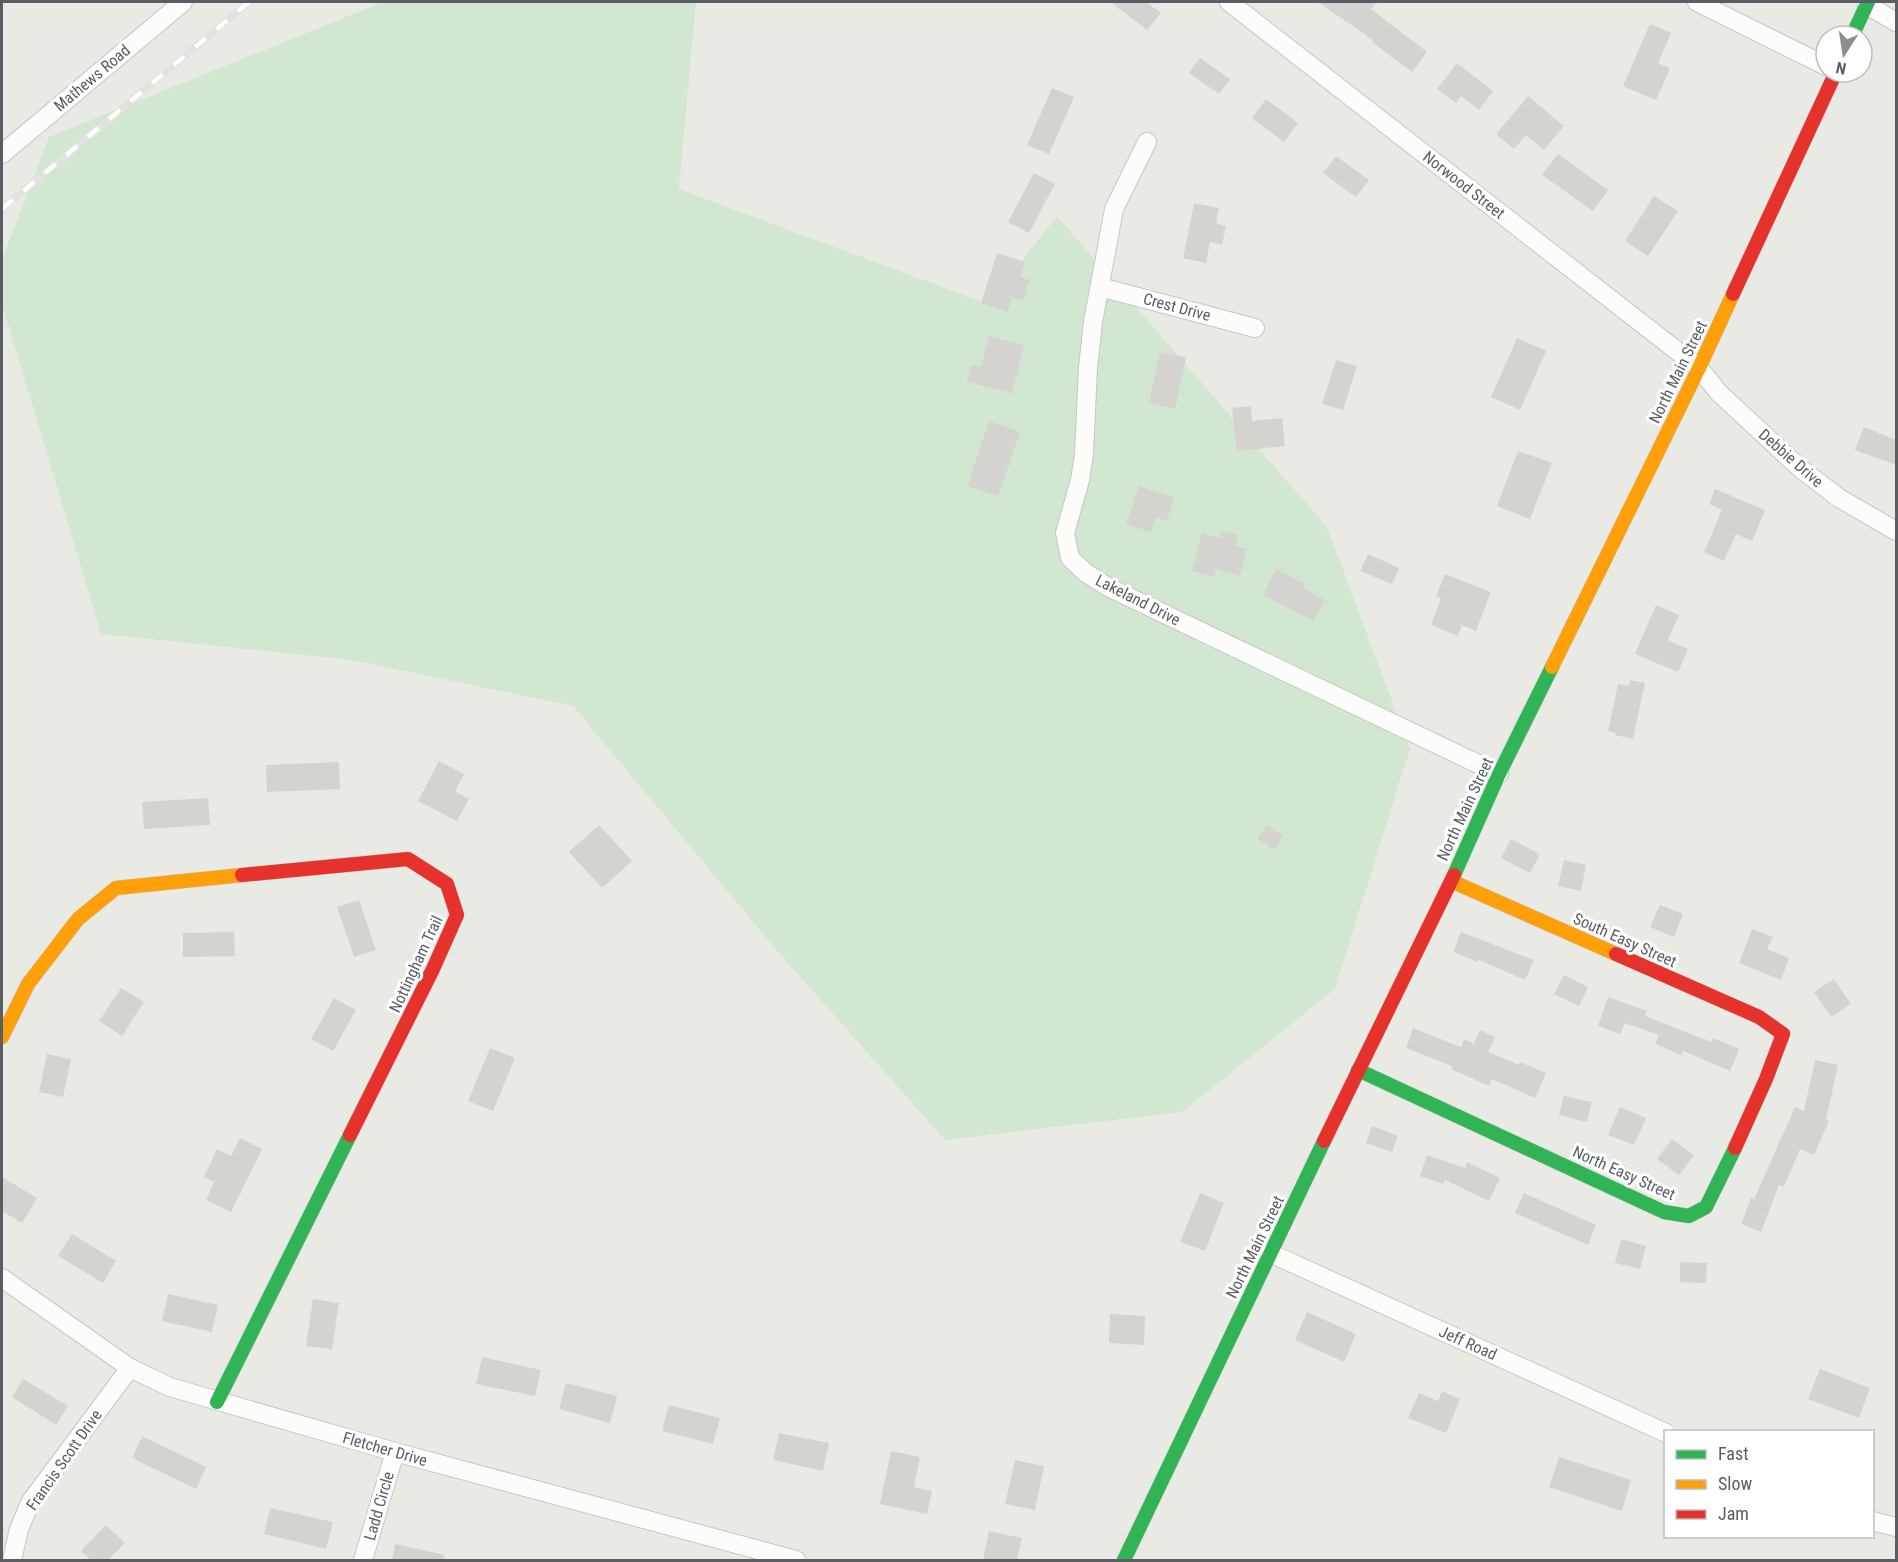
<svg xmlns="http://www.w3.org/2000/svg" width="1898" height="1562" font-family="'Roboto Condensed',sans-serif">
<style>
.green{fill:#d2e7d2}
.building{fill:#d4d3d0}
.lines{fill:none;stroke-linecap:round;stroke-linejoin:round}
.street-casing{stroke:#c6c7c5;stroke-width:20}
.fast-casing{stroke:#c7c7c6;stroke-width:15}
.slow-casing{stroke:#c7c7c6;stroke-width:15}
.jam-casing{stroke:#c7c7c6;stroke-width:15}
.street{stroke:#fcfcfb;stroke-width:18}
.fast{stroke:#30b455;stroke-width:14}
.slow{stroke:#ff9f0a;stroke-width:14}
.jam{stroke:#e5322d;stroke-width:14}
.rail-casing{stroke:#e2e2e2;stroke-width:7}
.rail{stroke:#fff;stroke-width:4.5;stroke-dasharray:14;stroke-linecap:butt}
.labels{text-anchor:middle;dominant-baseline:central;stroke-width:6;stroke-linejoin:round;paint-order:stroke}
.street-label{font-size:16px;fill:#5a5d63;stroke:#fff}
</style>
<rect width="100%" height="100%" fill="#eaeae5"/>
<path class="green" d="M 383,2 L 696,2 L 679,189 L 988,304 L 1057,216 L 1327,527 L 1410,749 L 1335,989 L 1182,1112 L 945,1140 L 779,953 L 573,706 L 352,660 L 101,634 L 2,305 L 2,260 L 49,137 Z"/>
<g class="building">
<path d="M 1111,2 L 1146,2 L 1161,13 L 1147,30 Z"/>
<path d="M 1318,2 L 1377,2 L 1371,9 L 1427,52 L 1412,72 L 1372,42 L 1373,40 Z"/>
<path d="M 1650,24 L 1671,33 L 1658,63 L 1670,68 L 1656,100 L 1623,86 Z"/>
<path d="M 1200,58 L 1230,79 L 1219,94 L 1189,73 Z"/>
<path d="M 1457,63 L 1493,91 L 1479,110 L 1461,96 L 1456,103 L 1437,89 Z"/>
<path d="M 1052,88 L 1074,97 L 1049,154 L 1027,145 Z"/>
<path d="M 1528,96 L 1564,126 L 1544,150 L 1526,135 L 1514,149 L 1496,134 Z"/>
<path d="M 1266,99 L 1298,123 L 1284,142 L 1252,118 Z"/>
<path d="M 1558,154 L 1608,190 L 1593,211 L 1542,175 Z"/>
<path d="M 1336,156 L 1369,180 L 1356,197 L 1323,173 Z"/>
<path d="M 1034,173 L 1055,184 L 1029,233 L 1008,222 Z"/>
<path d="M 1654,196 L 1678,211 L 1648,256 L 1625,241 Z"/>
<path d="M 1194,203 L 1219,208 L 1216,223 L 1226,226 L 1222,245 L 1210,242 L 1206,263 L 1183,258 Z"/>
<path d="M 997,253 L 1025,262 L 1020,277 L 1030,280 L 1023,300 L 1012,297 L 1008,312 L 981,303 Z"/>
<path d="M 989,336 L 1024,345 L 1012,393 L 967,382 L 971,365 L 981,367 Z"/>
<path d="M 1517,338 L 1546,351 L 1520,410 L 1491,397 Z"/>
<path d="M 1160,352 L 1186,357 L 1175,409 L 1149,403 Z"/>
<path d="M 1336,360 L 1357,366 L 1343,410 L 1322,404 Z"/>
<path d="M 1251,406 L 1252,421 L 1282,418 L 1285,446 L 1237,451 L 1232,408 Z"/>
<path d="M 989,421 L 1020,432 L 998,496 L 967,486 Z"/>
<path d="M 1864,427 L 1896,440 L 1896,465 L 1855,450 Z"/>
<path d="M 1518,451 L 1552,463 L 1530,519 L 1497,506 Z"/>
<path d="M 1139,486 L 1174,497 L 1167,521 L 1156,517 L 1151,532 L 1126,524 Z"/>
<path d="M 1715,489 L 1765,510 L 1752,541 L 1736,534 L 1724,561 L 1704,552 L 1722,510 L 1709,504 Z"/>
<path d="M 1221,531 L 1238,535 L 1235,546 L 1247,549 L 1240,576 L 1216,569 L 1214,577 L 1192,571 L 1202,533 L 1220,538 Z"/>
<path d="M 1368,554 L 1399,568 L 1392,584 L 1360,571 Z"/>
<path d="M 1276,569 L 1305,584 L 1303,588 L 1325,600 L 1314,621 L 1263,595 Z"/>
<path d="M 1445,574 L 1491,592 L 1476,631 L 1462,625 L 1458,636 L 1431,625 L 1441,598 L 1436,596 Z"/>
<path d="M 1656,605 L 1679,615 L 1668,640 L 1688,649 L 1678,672 L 1635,654 Z"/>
<path d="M 1630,680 L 1645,683 L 1633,739 L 1615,735 L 1616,733 L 1608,731 L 1618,684 L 1629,686 Z"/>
<path d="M 439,761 L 464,774 L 455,791 L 469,799 L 457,821 L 418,801 Z"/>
<path d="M 339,762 L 340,789 L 267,792 L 266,765 Z"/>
<path d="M 208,798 L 210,825 L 144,829 L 142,802 Z"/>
<path d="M 599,825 L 632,861 L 602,888 L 569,852 Z"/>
<path d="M 1267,825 L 1283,836 L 1274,850 L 1257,838 Z"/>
<path d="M 1511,839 L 1540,854 L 1530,873 L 1501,858 Z"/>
<path d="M 1564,860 L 1586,865 L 1581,891 L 1558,886 Z"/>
<path d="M 359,900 L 376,950 L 354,957 L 337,907 Z"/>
<path d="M 1660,905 L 1683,914 L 1674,937 L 1650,927 Z"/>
<path d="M 1752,929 L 1773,937 L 1767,949 L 1789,958 L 1781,980 L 1739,963 Z"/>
<path d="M 234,932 L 235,956 L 183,957 L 183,933 Z"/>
<path d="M 1461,932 L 1534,960 L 1525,980 L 1479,960 L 1478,962 L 1453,952 Z"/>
<path d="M 1564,975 L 1588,987 L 1579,1006 L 1554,994 Z"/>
<path d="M 1834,979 L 1851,1004 L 1831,1017 L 1814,992 Z"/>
<path d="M 121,988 L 144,1002 L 122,1036 L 99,1021 Z"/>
<path d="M 1608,997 L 1647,1011 L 1645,1016 L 1711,1042 L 1713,1038 L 1739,1049 L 1730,1071 L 1683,1051 L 1681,1055 L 1655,1044 L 1659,1035 L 1625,1023 L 1620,1034 L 1598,1026 Z"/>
<path d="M 334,998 L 356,1010 L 333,1051 L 311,1039 Z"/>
<path d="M 1413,1028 L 1461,1047 L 1464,1039 L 1474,1044 L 1480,1030 L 1495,1037 L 1488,1052 L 1519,1065 L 1520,1062 L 1546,1073 L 1535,1098 L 1492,1079 L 1489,1086 L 1451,1069 L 1452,1066 L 1406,1048 Z"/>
<path d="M 490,1048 L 515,1058 L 493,1111 L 468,1101 Z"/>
<path d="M 47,1054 L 71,1059 L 63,1097 L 39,1092 Z"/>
<path d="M 1815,1060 L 1838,1065 L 1826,1120 L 1829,1121 L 1814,1155 L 1800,1149 L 1784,1187 L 1779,1185 L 1761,1232 L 1741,1224 L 1751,1198 L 1754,1199 L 1795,1107 L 1804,1111 Z"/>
<path d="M 1564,1096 L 1592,1102 L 1587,1122 L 1559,1115 Z"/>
<path d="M 1620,1107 L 1646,1118 L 1634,1145 L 1608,1135 Z"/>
<path d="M 1372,1126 L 1398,1136 L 1392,1152 L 1366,1143 Z"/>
<path d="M 240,1138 L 262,1149 L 231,1212 L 206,1200 L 214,1182 L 204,1177 L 217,1149 L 231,1156 Z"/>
<path d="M 1672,1139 L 1694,1155 L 1679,1175 L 1657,1159 Z"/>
<path d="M 1427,1155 L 1465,1168 L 1467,1162 L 1500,1178 L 1489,1201 L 1445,1180 L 1444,1184 L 1420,1176 Z"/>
<path d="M 2,1177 L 37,1198 L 22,1223 L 2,1211 Z"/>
<path d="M 1200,1193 L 1224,1203 L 1205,1251 L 1180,1242 Z"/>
<path d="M 1524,1193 L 1596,1225 L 1588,1245 L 1515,1213 Z"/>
<path d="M 72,1234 L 116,1261 L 103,1283 L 58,1256 Z"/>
<path d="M 1621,1239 L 1646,1246 L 1640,1269 L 1615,1263 Z"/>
<path d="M 1680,1262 L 1707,1263 L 1706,1283 L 1680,1282 Z"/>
<path d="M 168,1294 L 218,1305 L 212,1332 L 162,1321 Z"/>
<path d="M 313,1299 L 339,1303 L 332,1349 L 306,1346 Z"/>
<path d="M 1307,1312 L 1356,1334 L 1344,1362 L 1295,1340 Z"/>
<path d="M 1110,1314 L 1145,1316 L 1144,1345 L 1109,1343 Z"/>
<path d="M 482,1357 L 541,1370 L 535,1396 L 476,1384 Z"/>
<path d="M 1820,1369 L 1870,1388 L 1859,1418 L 1808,1399 Z"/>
<path d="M 23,1379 L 68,1406 L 56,1425 L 12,1397 Z"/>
<path d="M 566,1383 L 617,1396 L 610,1423 L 559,1409 Z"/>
<path d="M 1442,1391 L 1460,1399 L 1446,1433 L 1408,1418 L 1419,1393 L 1438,1401 Z"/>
<path d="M 669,1405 L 720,1418 L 713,1444 L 662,1431 Z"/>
<path d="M 779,1433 L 829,1443 L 823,1471 L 773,1460 Z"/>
<path d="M 142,1436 L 206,1467 L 196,1489 L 132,1458 Z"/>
<path d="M 891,1451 L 920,1457 L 914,1487 L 932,1491 L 927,1514 L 880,1504 Z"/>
<path d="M 1559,1457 L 1631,1480 L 1622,1511 L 1549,1487 Z"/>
<path d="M 1015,1460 L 1044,1466 L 1035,1510 L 1005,1504 Z"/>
<path d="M 270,1508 L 333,1522 L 326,1549 L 264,1534 Z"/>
<path d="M 106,1525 L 125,1543 L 108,1560 L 91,1560 L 81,1551 Z"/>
<path d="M 989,1531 L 1022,1538 L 1017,1560 L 983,1560 Z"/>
<path d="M 395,1544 L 445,1555 L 444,1560 L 392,1560 Z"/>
</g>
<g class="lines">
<g class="street-casing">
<g id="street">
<path d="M 1229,2 L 1699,368 L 1719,393 L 1801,469 L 1839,498 L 1896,531"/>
<path d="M 1697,2 L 1826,66"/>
<path d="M 1867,5 L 1896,22"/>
<path d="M 1147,142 L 1114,209 L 1093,322 L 1088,368 L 1084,454 L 1080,480 L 1065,533 L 1070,558 L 1086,573 L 1108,587 L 1499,774"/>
<path d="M 2,154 L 183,2"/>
<path d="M 1100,287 L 1255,328"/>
<path d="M 1270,1253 L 1666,1433"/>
<path d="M 2,1278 L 130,1368 L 170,1387 L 395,1452 L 796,1560"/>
<path d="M 1872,1521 L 1896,1527"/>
<path d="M 12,1560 L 19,1529 L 31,1501 L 130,1368"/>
<path d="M 363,1560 L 395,1452"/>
</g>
</g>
<g class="fast-casing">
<g id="fast">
<path d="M 1852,36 L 1868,2"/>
<path d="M 1454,875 L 1499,774 L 1552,667"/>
<path d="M 1358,1070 L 1664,1212 L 1689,1216 L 1706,1207 L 1735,1148"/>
<path d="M 217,1402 L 350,1135"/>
<path d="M 1124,1560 L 1324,1141"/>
</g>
</g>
<g class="slow-casing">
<g id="slow">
<path d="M 1552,667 L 1699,368 L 1733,294"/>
<path d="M 1451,881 L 1616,954"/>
<path d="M 2,1037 L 28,984 L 78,919 L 116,888 L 242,875"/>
</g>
</g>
<g class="jam-casing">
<g id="jam">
<path d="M 1733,294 L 1836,72"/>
<path d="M 242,875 L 408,859 L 447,884 L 457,915 L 433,969 L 350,1135"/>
<path d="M 1616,954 L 1759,1017 L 1783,1034 L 1766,1079 L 1735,1148"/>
<path d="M 1324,1141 L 1454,875"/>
</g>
</g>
<use href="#street" class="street"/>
<use href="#fast" class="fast"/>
<use href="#slow" class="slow"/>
<use href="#jam" class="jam"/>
<g class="rail-casing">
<path id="rail" d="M 2,209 L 249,2"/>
</g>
<use href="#rail" class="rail"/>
</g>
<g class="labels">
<g class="street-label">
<text transform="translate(92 78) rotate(-40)">Mathews Road</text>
<text transform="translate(1464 185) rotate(38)">Norwood Street</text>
<text transform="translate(1177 307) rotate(15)">Crest Drive</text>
<text transform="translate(1678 372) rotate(-64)">North Main Street</text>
<text transform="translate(1791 458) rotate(41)">Debbie Drive</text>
<text transform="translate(1138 600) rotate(27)">Lakeland Drive</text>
<text transform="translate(1465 809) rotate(-65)">North Main Street</text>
<text transform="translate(1625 940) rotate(24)">South Easy Street</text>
<text transform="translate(416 964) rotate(-65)">Nottingham Trail</text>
<text transform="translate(1624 1173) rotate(24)">North Easy Street</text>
<text transform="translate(1255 1247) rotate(-64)">North Main Street</text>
<text transform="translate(1468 1343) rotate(24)">Jeff Road</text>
<text transform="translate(385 1449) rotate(16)">Fletcher Drive</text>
<text transform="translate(64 1460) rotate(-55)">Francis Scott Drive</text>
<text transform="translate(379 1506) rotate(-74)">Ladd Circle</text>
</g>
</g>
<rect width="1898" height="1562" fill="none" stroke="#5a5d63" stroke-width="6"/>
<rect x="1664" y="1430" width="210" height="108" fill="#ffffff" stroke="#bdbec1" stroke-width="1.5"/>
<rect x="1676" y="1450" width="30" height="9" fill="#30b455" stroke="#bdbec1" stroke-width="1.5"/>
<text x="1718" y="1460" font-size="18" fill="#5a5d63">Fast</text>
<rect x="1676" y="1480" width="30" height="9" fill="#ff9f0a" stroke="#bdbec1" stroke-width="1.5"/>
<text x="1718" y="1490" font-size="18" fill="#5a5d63">Slow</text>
<rect x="1676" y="1510" width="30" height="9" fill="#e5322d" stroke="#bdbec1" stroke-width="1.5"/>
<text x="1718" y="1520" font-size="18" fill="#5a5d63">Jam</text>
<g transform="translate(1844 54) rotate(192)"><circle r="28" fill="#ffffff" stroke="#bdbec1" stroke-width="1.5"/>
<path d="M0-4.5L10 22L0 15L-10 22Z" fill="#8c8e90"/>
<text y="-9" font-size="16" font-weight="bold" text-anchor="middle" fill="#5a5d63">N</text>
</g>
</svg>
